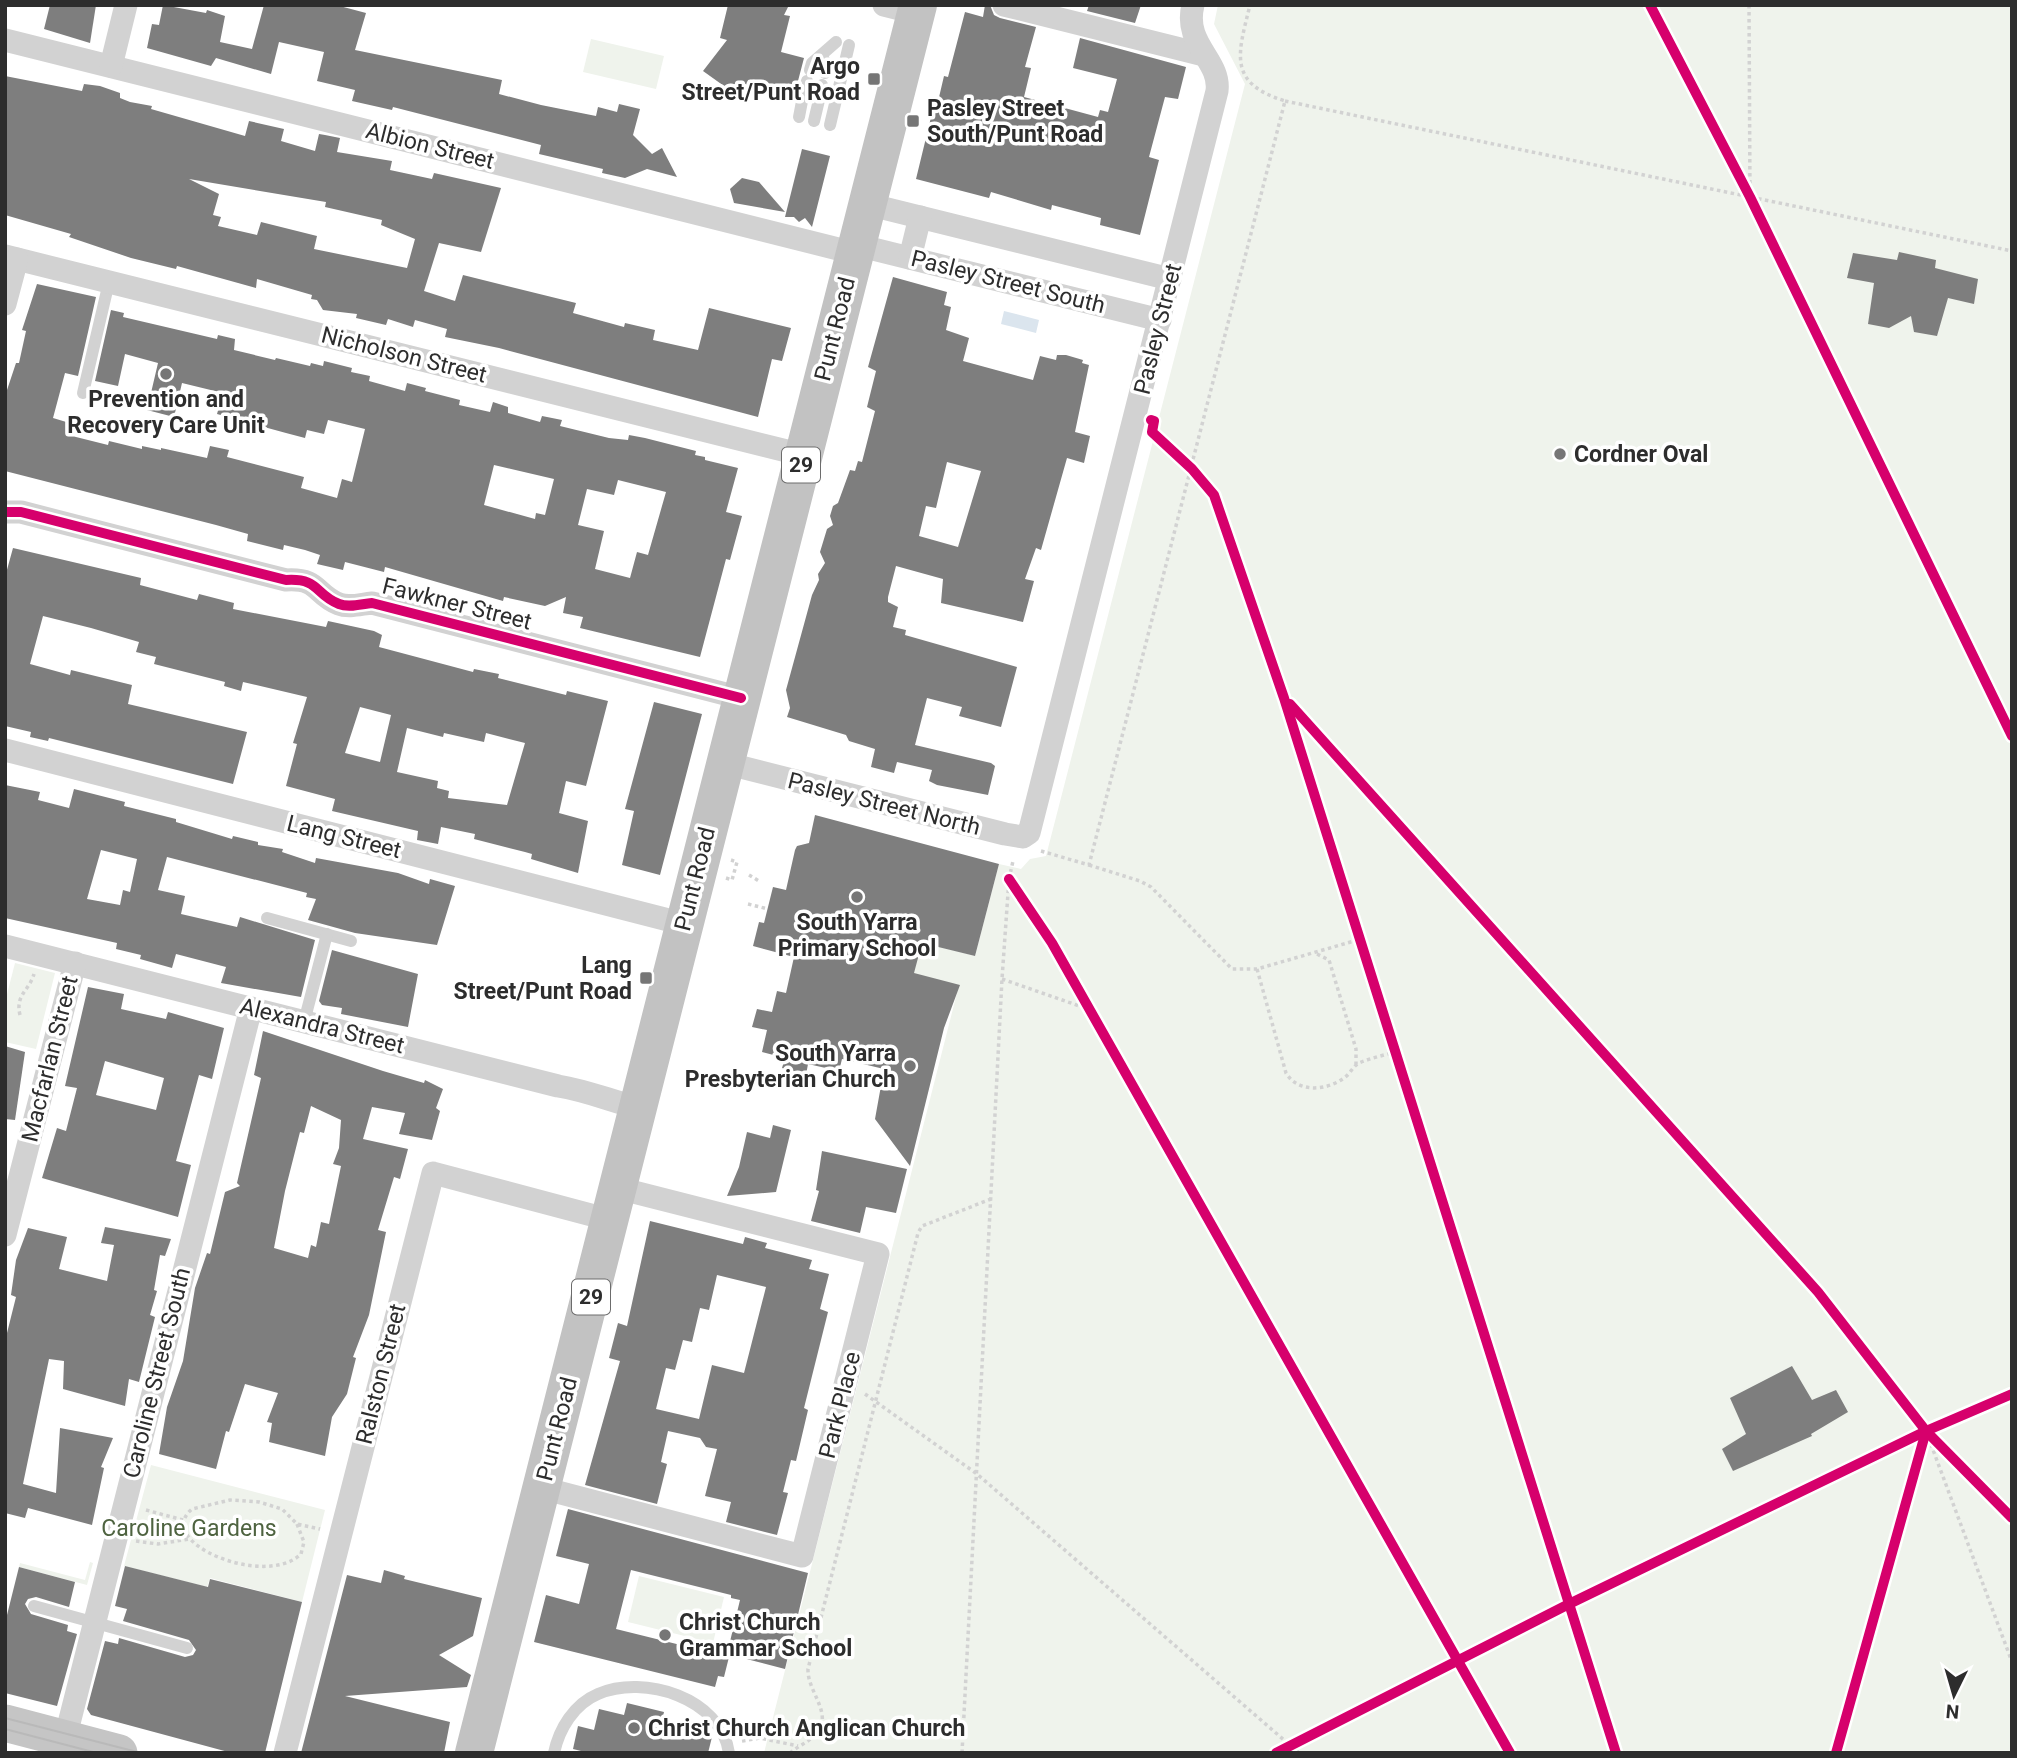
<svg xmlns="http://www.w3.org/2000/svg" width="2017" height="1758" font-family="Roboto,sans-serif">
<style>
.green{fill:#eff3ec}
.water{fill:#dbe5ee}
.building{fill:#7e7e7e;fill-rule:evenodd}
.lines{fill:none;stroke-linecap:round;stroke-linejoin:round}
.path{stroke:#d2d2d2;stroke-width:3.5;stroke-dasharray:3.5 3.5;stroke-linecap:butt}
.service{stroke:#d2d2d2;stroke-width:12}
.minor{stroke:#d2d2d2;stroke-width:23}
.primary{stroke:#c5c5c5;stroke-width:37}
.trunk{stroke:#c2c2c2;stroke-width:38}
.tram{stroke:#b9b9b9;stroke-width:2}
.cycleway-casing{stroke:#fff;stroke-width:15}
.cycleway{stroke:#d6006c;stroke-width:10}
.poi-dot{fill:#767676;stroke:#fff;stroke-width:2.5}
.labels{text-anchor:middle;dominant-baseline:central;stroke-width:7;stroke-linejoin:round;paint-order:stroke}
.shield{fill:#fff;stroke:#6c6c6c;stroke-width:2}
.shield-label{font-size:21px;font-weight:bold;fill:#2d2d2d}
.poi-label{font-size:23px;font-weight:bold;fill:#2d2d2d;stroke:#fff;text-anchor:start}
.street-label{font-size:23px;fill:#2d2d2d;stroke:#fff}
.park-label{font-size:23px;fill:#4e6340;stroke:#fff}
</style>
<rect width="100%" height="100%" fill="#fff"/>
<g class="green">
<path d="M 1218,5 L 2012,5 L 2012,1753 L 764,1753 L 959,985 L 908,985 L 922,942 L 975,956 L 999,864 L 1021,869 L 1030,859 L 1046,856 L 1245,84 L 1214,24 Z"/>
<path d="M 591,39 L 664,56 L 656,89 L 583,72 Z"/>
<path d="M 15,963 L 55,973 L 36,1049 L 5,1042 L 5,1002 Z"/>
<path d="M 151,1465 L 325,1510 L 302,1602 L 210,1578 L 207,1587 L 124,1566 Z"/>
<path d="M 90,1562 L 93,1563 L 87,1585 L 19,1567 L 20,1563 L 85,1580 Z"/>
<path d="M 639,1576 L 724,1597 L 713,1643 L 628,1622 Z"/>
</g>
<path class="water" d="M 1004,311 L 1039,320 L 1036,333 L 1001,324 Z"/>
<g class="building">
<path d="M 50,5 L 96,5 L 90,43 L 44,29 Z"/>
<path d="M 163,5 L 206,13 L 207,10 L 225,16 L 220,42 L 252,49 L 264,5 L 336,5 L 366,13 L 355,50 L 502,80 L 499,94 L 541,105 L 596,116 L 598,107 L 617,112 L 619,104 L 640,109 L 633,135 L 652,154 L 662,148 L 677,177 L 647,169 L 625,178 L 602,173 L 603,169 L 539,154 L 541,145 L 393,107 L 392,110 L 352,101 L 355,90 L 317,81 L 324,52 L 279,42 L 271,74 L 216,58 L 211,66 L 147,48 L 152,24 L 159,25 Z"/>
<path d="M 728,5 L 789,5 L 784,15 L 790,16 L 781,52 L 804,58 L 793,100 L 734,86 L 731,91 L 703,71 L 727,40 L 720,38 Z"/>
<path d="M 985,5 L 990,5 L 994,15 L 1000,18 L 1036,27 L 1025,67 L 1031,68 L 1024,97 L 1098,117 L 1100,110 L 1108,112 L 1117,79 L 1073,68 L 1080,38 L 1186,67 L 1178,99 L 1165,97 L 1149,157 L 1159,160 L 1140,235 L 1100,225 L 1101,218 L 1052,205 L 1051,210 L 991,192 L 989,198 L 916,179 L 933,109 L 936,110 L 944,76 L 948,77 L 965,12 L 983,17 Z"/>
<path d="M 1089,5 L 1141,5 L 1135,23 L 1087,11 Z"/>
<path d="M 5,76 L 82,91 L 84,84 L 100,86 L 120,93 L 120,98 L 130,102 L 152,106 L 151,109 L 245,136 L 249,121 L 284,129 L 281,141 L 315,151 L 319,134 L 325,135 L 340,138 L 337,152 L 392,161 L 390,170 L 432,179 L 434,173 L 501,188 L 481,252 L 439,243 L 424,291 L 455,301 L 463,275 L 576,303 L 573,313 L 624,327 L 625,323 L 655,330 L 653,340 L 698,350 L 709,308 L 791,328 L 782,361 L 772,359 L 758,417 L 499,348 L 445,337 L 447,329 L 415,320 L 413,327 L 388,319 L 386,325 L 356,318 L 357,314 L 323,310 L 317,300 L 311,299 L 312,295 L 257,279 L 256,288 L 177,266 L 176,269 L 131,258 L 69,237 L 71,234 L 5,215 ZM 189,179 L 326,202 L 325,207 L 382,220 L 381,225 L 415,239 L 407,268 L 314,249 L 317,236 L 261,222 L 257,235 L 218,226 L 221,217 L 213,215 L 219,194 Z"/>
<path d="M 802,149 L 830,156 L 812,227 L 805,218 L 799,222 L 794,217 L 785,217 Z"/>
<path d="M 742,178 L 759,182 L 785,212 L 734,203 L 730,189 Z"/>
<path d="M 1899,252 L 1936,260 L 1935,268 L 1978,279 L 1974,304 L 1948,298 L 1937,336 L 1914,332 L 1911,316 L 1889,328 L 1868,324 L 1874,283 L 1847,278 L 1853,253 L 1897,260 Z"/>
<path d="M 893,277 L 947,292 L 944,305 L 951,307 L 946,330 L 969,338 L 963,361 L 1033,380 L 1040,356 L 1056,360 L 1057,355 L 1066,355 L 1083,360 L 1082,363 L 1089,365 L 1075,432 L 1090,436 L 1084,463 L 1067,458 L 1041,550 L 1036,548 L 1025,579 L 1034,581 L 1023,622 L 941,603 L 943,579 L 896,566 L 888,597 L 888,602 L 898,607 L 893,627 L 906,630 L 905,635 L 1017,667 L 1001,727 L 959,716 L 962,707 L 927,698 L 915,745 L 991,763 L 995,766 L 988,795 L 937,785 L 929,781 L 932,770 L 897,762 L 894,773 L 871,767 L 875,749 L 849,741 L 846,735 L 787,717 L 790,708 L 786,690 L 812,595 L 819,580 L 818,574 L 825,563 L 820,552 L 827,529 L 833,525 L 830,516 L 833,506 L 838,503 L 850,470 L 855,471 L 858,461 L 862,462 L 875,411 L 867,407 L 876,371 L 868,367 ZM 947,462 L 981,471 L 958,547 L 919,536 L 926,506 L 936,508 Z"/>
<path d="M 37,284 L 96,297 L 78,376 L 65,373 L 53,418 L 73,424 L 72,436 L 108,445 L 109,441 L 142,449 L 142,446 L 161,450 L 161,448 L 207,458 L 210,446 L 229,450 L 227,457 L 304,477 L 301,488 L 337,498 L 342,479 L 352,482 L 365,429 L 328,420 L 324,434 L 307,430 L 305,438 L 286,433 L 217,414 L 223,393 L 182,383 L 174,417 L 147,410 L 158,363 L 125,354 L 118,386 L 95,381 L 111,310 L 124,313 L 123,317 L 217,339 L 218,335 L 235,339 L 234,350 L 275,360 L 276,358 L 310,366 L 311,363 L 323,366 L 324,361 L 352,368 L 351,372 L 370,376 L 369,381 L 405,391 L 407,383 L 426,388 L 425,391 L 460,400 L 459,405 L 490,412 L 493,402 L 508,407 L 508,413 L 540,422 L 542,416 L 562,420 L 560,426 L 609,438 L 628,440 L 629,435 L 645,438 L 696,451 L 695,455 L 705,457 L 705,460 L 738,468 L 726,512 L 742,516 L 730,560 L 726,559 L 700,657 L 580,628 L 583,617 L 563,613 L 566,597 L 545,606 L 504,597 L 503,601 L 385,567 L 384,572 L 345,562 L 343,570 L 317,564 L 320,555 L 305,550 L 284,545 L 283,550 L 247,541 L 248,534 L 216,525 L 5,471 L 5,396 L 16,363 L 19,363 L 26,331 L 22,330 ZM 494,465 L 554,479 L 545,515 L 536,513 L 535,519 L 484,505 ZM 618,480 L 666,492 L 648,555 L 637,552 L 630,578 L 595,569 L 604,531 L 578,525 L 587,489 L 614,495 Z"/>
<path d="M 13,548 L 141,578 L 140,585 L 197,600 L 199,594 L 234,603 L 233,609 L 326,627 L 328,621 L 374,631 L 382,635 L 379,647 L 473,672 L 474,669 L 499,674 L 498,678 L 566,695 L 567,691 L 608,701 L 586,786 L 566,781 L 559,813 L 588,821 L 578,873 L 531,859 L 532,854 L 525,852 L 474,839 L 475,834 L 441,827 L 438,844 L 417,840 L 418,831 L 332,811 L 335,799 L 286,786 L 297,744 L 293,743 L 307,697 L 243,682 L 241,691 L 224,686 L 225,682 L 154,664 L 156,657 L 136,652 L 139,642 L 91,628 L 43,616 L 30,664 L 70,675 L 71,670 L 132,685 L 128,704 L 247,732 L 233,784 L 49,738 L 48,741 L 30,737 L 31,732 L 5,726 L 5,577 ZM 360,707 L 391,715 L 380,762 L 345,753 ZM 407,728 L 443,737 L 444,733 L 484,742 L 486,733 L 525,743 L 507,805 L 448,798 L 449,791 L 437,788 L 438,781 L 397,772 Z"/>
<path d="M 654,702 L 702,714 L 660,875 L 622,865 L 634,811 L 625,809 Z"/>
<path d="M 5,785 L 40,792 L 38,800 L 69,808 L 74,789 L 125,802 L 124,806 L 176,819 L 176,822 L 232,839 L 233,836 L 258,842 L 258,845 L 283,849 L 282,852 L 315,863 L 316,858 L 398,873 L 429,884 L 430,879 L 455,886 L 437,945 L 355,933 L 308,920 L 316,899 L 306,897 L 307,893 L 167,857 L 158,890 L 185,896 L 181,914 L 237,927 L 240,917 L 315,940 L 301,997 L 221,983 L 226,967 L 176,954 L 172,968 L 140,959 L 141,955 L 116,949 L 117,943 L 5,918 ZM 101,850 L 137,859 L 130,892 L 123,890 L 120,905 L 87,899 Z"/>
<path d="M 815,815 L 999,864 L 975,956 L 922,943 L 914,973 L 960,985 L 944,1028 L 910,1166 L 875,1119 L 884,1069 L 842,1059 L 839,1071 L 808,1064 L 806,1075 L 782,1068 L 785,1058 L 762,1052 L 767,1030 L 752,1027 L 757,1009 L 772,1012 L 777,991 L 786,993 L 794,957 L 753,946 L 759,922 L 764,923 L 773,887 L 786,890 L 795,850 L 797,846 L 809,843 Z"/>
<path d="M 332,950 L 418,974 L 408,1027 L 341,1014 L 342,1008 L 322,1005 L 319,1001 Z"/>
<path d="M 88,987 L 124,994 L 121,1009 L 166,1019 L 168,1012 L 224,1028 L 212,1079 L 199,1075 L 176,1161 L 191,1165 L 178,1217 L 42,1178 L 57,1128 L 66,1131 L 77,1088 L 65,1086 ZM 105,1061 L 164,1078 L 156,1110 L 96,1095 Z"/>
<path d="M 263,1031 L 383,1071 L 424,1083 L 425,1080 L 443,1089 L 436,1108 L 440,1111 L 432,1140 L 399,1134 L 405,1113 L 372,1107 L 363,1139 L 408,1149 L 400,1179 L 394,1177 L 378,1230 L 386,1232 L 369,1315 L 353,1357 L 356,1358 L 347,1394 L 332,1417 L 325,1456 L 269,1442 L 272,1423 L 267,1422 L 278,1393 L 245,1384 L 229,1432 L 226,1431 L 216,1469 L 159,1454 L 167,1407 L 183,1361 L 195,1288 L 207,1253 L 210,1254 L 225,1192 L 240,1186 L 237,1183 L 261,1078 L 254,1075 ZM 311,1106 L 341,1120 L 339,1148 L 333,1164 L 341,1166 L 329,1224 L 321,1222 L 316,1247 L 311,1245 L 308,1258 L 274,1248 L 285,1191 L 300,1132 L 304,1133 Z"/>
<path d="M 5,1046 L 25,1052 L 15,1120 L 5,1119 Z"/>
<path d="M 773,1125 L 791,1130 L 776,1192 L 727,1196 L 739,1167 L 747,1132 L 770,1138 Z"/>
<path d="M 822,1151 L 907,1169 L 896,1213 L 866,1207 L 860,1233 L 811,1221 L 819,1191 L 816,1190 Z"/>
<path d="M 650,1221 L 743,1244 L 745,1237 L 767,1243 L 765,1248 L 812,1260 L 809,1269 L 829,1274 L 820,1309 L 828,1312 L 804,1408 L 808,1410 L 796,1461 L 791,1460 L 783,1492 L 788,1493 L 777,1535 L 726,1522 L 731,1502 L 705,1496 L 717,1449 L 706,1447 L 700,1438 L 668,1431 L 661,1462 L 667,1464 L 657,1504 L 585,1485 L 620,1361 L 609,1358 L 618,1323 L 627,1326 ZM 717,1275 L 766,1287 L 744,1373 L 712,1365 L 699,1419 L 656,1409 L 666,1368 L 675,1370 L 683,1340 L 692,1342 L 700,1308 L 709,1310 Z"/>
<path d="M 105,1227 L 171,1239 L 165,1256 L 160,1255 L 154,1290 L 157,1291 L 150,1315 L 155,1317 L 139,1382 L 129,1379 L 125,1406 L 63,1389 L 64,1361 L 49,1359 L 23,1484 L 56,1493 L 60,1428 L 113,1438 L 101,1467 L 104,1468 L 92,1525 L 28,1508 L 25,1518 L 5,1513 L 5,1341 L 16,1297 L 11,1295 L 16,1260 L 28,1228 L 67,1237 L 59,1269 L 107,1281 L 114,1245 L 101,1243 Z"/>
<path d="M 1792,1366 L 1812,1400 L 1836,1390 L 1848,1412 L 1811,1434 L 1812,1436 L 1733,1471 L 1722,1449 L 1746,1434 L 1730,1398 Z"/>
<path d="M 568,1509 L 808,1573 L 785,1669 L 727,1654 L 740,1600 L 731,1598 L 731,1595 L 631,1570 L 616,1629 L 729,1657 L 724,1677 L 718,1676 L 715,1687 L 534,1642 L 546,1595 L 579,1604 L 589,1564 L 556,1556 Z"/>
<path d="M 125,1566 L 208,1587 L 210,1579 L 302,1602 L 265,1753 L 232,1753 L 91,1715 L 87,1709 L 105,1641 L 118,1644 L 119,1638 L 185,1657 L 193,1655 L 196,1650 L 189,1640 L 123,1621 L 127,1609 L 115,1606 Z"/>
<path d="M 19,1567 L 75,1582 L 69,1607 L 36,1597 L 28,1599 L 25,1604 L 31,1614 L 68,1625 L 67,1631 L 77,1634 L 57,1706 L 5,1693 L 5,1623 Z"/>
<path d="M 384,1570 L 405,1576 L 404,1579 L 482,1598 L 473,1636 L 439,1655 L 471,1675 L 467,1687 L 345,1696 L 450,1722 L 444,1753 L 301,1753 L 347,1575 L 381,1583 Z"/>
<path d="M 627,1703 L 664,1712 L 661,1725 L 712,1737 L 708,1753 L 589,1753 L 573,1749 L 578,1726 L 594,1730 L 599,1709 L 624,1715 Z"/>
</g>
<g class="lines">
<g class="path">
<path d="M 1749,5 L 1750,197"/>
<path d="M 1285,101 L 2012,251"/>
<path d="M 1041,851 L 1089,865 L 1285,101 C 1227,83 1238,54 1250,5"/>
<path d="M 1089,865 L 1140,881 L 1151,887 L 1232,969 L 1257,969 L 1361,939"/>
<path d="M 749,875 L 759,881"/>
<path d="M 726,878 L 732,880 L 737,862 L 731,860"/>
<path d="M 748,904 L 768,909"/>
<path d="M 1317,954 L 1329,960 L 1356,1049 L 1356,1064"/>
<path d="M 1257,969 L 1286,1073 C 1298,1093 1326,1091 1344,1078 C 1350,1074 1353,1066 1359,1063 C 1371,1058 1384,1055 1396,1052"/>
<path d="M 1002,979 L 1088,1009"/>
<path d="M 20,1015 C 15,995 29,991 34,974"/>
<path d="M 865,1394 L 977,1474 L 1299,1753"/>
<path d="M 1926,1431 L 2012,1662"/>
<path d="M 146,1510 L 183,1520"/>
<path d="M 297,1524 L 304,1542 L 301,1554 C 265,1589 152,1542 192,1509 L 230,1500 L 259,1502 L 282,1509 L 297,1524 L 320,1529"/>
<path d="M 136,1541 L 158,1544 L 189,1539"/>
<path d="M 742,1741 L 760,1738 L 798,1746"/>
<path d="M 790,1753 C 797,1747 806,1743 813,1737 C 837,1716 807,1693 808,1669 L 918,1233 L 922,1226 L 991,1199"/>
<path d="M 962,1753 L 1002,979 L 1009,879 L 1013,861"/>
</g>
<g class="service">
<path d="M 822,56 L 827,66 L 825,73"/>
<path d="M 810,70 L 812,63 L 836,42"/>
<path d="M 806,85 L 807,81"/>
<path d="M 821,88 L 822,85"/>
<path d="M 799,117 L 803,96"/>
<path d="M 814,121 L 819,100"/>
<path d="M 830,125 L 849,45"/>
<path d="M 83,393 L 109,282"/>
<path d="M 267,918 L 351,941"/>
<path d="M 304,1022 L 327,934"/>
<path d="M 34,1606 L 187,1648"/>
<path d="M 554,1753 C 559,1729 574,1704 598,1694 C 644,1674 721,1698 729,1753"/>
</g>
<g class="minor">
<path d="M 884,5 L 916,13"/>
<path d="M 1004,5 L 1204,55"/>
<path d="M 5,40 L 854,253"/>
<path d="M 111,66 L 126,5"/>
<path d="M 867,204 L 1170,279"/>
<path d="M 857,245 L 1160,320"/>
<path d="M 5,256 L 803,455"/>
<path d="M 910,258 L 920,217"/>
<path d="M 5,304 L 17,259"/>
<path d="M 5,512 L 21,512 L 286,580 C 320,578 314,594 339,604 C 349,608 361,604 372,603 L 741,698"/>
<path d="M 5,750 L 684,924"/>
<path d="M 725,763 L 1005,834 L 1023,837 L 1029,833 L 1217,91 C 1221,60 1183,45 1193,5"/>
<path d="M 5,946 L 558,1086 C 589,1091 610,1101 639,1108"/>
<path d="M 5,1235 L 75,963"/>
<path d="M 542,1488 L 802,1556 L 878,1254 L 618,1188"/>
<path d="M 65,1739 L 251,1008"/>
<path d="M 285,1753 L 433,1173 L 610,1220"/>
</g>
<path class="primary" d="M 5,1723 L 119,1753"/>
<path class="trunk" d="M 474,1753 L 918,5"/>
<g class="tram">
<path d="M 5,1718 L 141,1753"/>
<path d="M 5,1729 L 97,1753"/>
</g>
<g class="cycleway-casing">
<g id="cycleway">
<path d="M 1650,5 L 1750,197 L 2012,736"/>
<path d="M 1151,420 L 1154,421 L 1152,432 L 1192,469 L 1214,495 L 1284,698 L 1616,1753"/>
<path d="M 5,512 L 21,512 L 286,580 C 320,578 314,594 339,604 C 349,608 361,604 372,603 L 741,698"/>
<path d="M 1290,704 L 1818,1292 L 1926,1431 L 2012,1518"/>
<path d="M 1009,879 L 1052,943 L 1510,1753"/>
<path d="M 1276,1753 L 1569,1604 L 1926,1431 L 2012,1394"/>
<path d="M 1836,1753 L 1926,1431"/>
</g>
</g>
<use href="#cycleway" class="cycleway"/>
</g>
<g class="poi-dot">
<rect x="867" y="72" width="14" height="14" rx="3.5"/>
<rect x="906" y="114" width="14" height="14" rx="3.5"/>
<circle cx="166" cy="374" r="7"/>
<circle cx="1560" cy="454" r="7"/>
<circle cx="857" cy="897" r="7"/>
<rect x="639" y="971" width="14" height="14" rx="3.5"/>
<circle cx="910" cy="1066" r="7"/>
<circle cx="665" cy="1635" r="7"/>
<circle cx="634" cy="1728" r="7"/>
</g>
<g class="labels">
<g class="shield">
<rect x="782" y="447.5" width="38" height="35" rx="5"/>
<rect x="572" y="1279.5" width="38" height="35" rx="5"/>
</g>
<g class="shield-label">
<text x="801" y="465">29</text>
<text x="591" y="1297">29</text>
</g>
<g class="poi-label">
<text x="860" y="66" text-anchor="end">Argo<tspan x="860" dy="26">Street/Punt Road</tspan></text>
<text x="927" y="108">Pasley Street<tspan x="927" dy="26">South/Punt Road</tspan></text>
<text x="166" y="399" text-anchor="middle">Prevention and<tspan x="166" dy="26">Recovery Care Unit</tspan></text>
<text x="1574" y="454">Cordner Oval</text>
<text x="857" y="922" text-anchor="middle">South Yarra<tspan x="857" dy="26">Primary School</tspan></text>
<text x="632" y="965" text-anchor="end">Lang<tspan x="632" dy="26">Street/Punt Road</tspan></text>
<text x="896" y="1053" text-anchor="end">South Yarra<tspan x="896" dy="26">Presbyterian Church</tspan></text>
<text x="679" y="1622">Christ Church<tspan x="679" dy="26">Grammar School</tspan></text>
<text x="648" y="1728">Christ Church Anglican Church</text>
</g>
<g class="street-label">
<text transform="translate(430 146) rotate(14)">Albion Street</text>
<text transform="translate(1008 282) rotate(14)">Pasley Street South</text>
<text transform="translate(835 329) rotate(-76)">Punt Road</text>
<text transform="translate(1158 329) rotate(-76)">Pasley Street</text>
<text transform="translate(404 355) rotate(14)">Nicholson Street</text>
<text transform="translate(457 604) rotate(14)">Fawkner Street</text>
<text transform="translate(884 804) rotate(14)">Pasley Street North</text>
<text transform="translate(344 837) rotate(14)">Lang Street</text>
<text transform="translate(695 879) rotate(-76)">Punt Road</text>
<text transform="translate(322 1026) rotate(14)">Alexandra Street</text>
<text transform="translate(50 1059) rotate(-76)">Macfarlan Street</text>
<text transform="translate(157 1373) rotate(-76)">Caroline Street South</text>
<text transform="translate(381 1374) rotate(-76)">Ralston Street</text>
<text transform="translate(840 1405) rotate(-76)">Park Place</text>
<text transform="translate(557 1429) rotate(-76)">Punt Road</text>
</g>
<g class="park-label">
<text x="189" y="1528">Caroline Gardens</text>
</g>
</g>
<rect width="2017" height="1758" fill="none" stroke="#2d2d2d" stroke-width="14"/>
<g transform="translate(1954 1695) rotate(185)" stroke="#ffffff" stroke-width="5" paint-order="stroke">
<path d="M0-5L12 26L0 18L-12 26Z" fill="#2d2d2d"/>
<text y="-10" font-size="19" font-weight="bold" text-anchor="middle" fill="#2d2d2d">N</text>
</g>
</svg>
